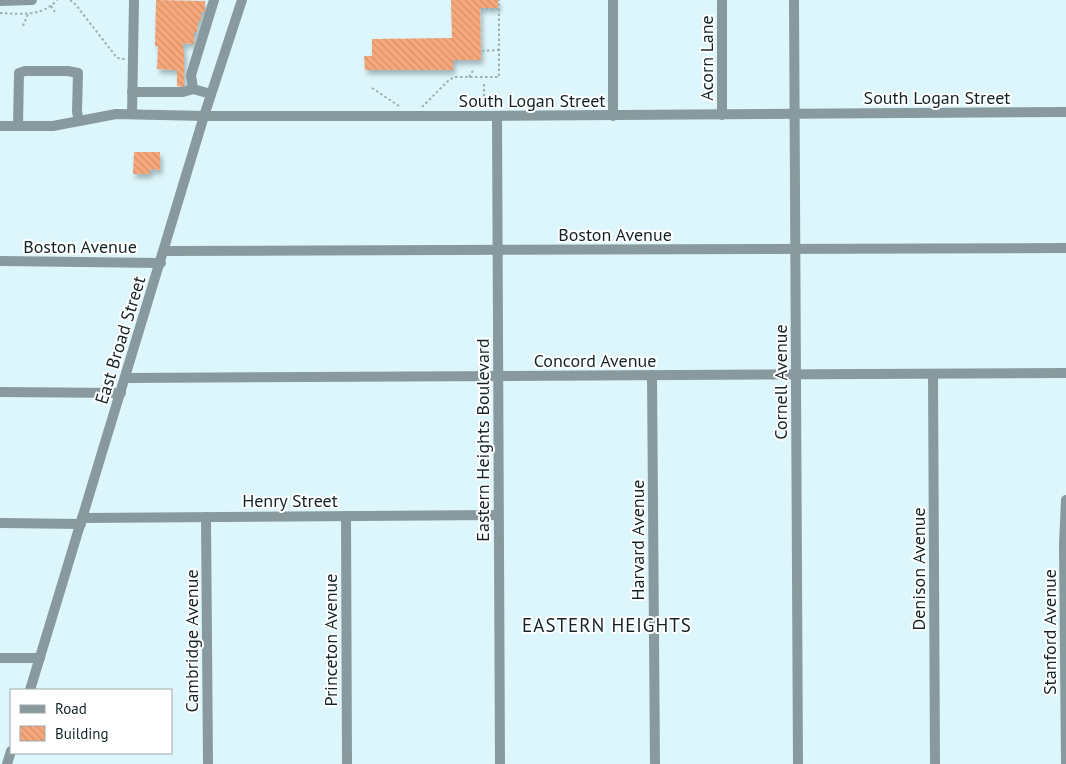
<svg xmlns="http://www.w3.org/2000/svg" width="1066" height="764" font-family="'PT Sans',sans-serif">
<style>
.building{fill:url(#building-back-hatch);filter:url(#shadow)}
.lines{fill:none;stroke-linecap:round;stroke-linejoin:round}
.path{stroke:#9ab0b5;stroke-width:2;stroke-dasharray:2.5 2.5;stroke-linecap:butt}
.minor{stroke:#899a9e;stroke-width:10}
.labels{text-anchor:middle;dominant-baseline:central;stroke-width:4;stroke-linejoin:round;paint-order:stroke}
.street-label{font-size:18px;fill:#132327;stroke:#fff}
.neighbourhood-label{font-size:19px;letter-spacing:1px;fill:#132327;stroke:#fff}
</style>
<defs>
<pattern id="building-back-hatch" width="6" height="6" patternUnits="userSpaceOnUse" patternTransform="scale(1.25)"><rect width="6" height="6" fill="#f6a87a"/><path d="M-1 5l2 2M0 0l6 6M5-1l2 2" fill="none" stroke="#d2906a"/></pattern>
<filter id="shadow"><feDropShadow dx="2.5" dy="4.5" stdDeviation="2.5" flood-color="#0004"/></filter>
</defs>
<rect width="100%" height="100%" fill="#ddf6fc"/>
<g class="building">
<path d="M 156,0 L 205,1 L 205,12 L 201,12 L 201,21 L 198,21 L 197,32 L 194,32 L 194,44 L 183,43 L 183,50 L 184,50 L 184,87 L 177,86 L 177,70 L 157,69 L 158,46 L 155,46 Z"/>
<path d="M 451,0 L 498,0 L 498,8 L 480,8 L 481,60 L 453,60 L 453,70 L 365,70 L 364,56 L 372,56 L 372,39 L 452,38 Z"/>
<path d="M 134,152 L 160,152 L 160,170 L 150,169 L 150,174 L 133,174 Z"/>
</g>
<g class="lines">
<g class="path">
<path d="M 70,0 L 76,5 L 117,58 L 125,59"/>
<path d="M 51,6 L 55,12"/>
<path d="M 481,9 L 499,9"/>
<path d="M 0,13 C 20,14 42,17 57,0"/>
<path d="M 23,26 L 28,14"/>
<path d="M 482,51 L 499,50"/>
<path d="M 469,77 L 474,69"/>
<path d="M 484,84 L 484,106"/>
<path d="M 372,88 L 399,106"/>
<path d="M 422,107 L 448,81 L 454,77 L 499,77 L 499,0"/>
</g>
<g class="minor">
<path d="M 722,0 L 722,115"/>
<path d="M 794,0 L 798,764"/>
<path d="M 0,1 L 32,0"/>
<path d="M 193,89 L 191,75 L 214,0"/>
<path d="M 132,92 L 183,92 L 193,89 L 211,94"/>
<path d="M 132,114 L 134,0"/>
<path d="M 497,116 L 500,764"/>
<path d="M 613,116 L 613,0"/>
<path d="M 0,126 L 53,126 L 116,114 L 204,116 L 482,116 L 1066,112"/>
<path d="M 18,126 L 19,73 L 25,71 L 68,71 L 78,73 L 77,112 L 79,121"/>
<path d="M 164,251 L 1066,248"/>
<path d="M 0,261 L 161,263"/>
<path d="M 933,374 L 935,764"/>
<path d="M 652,375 L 655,764"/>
<path d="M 125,378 L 1066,373"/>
<path d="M 0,392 L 121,393"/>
<path d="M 346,516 L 347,764"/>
<path d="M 206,517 L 208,764"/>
<path d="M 82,518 L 498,515"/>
<path d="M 0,523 L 81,524"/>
<path d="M 0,658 L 40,658"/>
<path d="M 30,690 L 204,116 L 242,0"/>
<path d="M 7,764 L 11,751"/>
<path d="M 1066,764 L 1064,544 L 1066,500"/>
</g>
</g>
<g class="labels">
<g class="street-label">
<text transform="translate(706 58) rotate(-90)">Acorn Lane</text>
<text x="937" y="97">South Logan Street</text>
<text x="532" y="100">South Logan Street</text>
<text x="615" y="234">Boston Avenue</text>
<text x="80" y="246">Boston Avenue</text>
<text transform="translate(120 340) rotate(-73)">East Broad Street</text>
<text x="595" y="360">Concord Avenue</text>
<text transform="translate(780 382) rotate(-90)">Cornell Avenue</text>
<text transform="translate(482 440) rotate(-90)">Eastern Heights Boulevard</text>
<text x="290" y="500">Henry Street</text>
<text transform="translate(637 540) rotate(-90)">Harvard Avenue</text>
<text transform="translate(918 569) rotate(-90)">Denison Avenue</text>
<text transform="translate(1049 632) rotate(-90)">Stanford Avenue</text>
<text transform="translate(330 640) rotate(-90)">Princeton Avenue</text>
<text transform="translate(191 641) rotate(-90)">Cambridge Avenue</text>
</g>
<g class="neighbourhood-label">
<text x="607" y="625">EASTERN HEIGHTS</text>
</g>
</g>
<rect x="10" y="689" width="162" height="65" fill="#ffffff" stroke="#a1a7a9"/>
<rect x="20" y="705" width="25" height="8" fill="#899a9e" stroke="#a1a7a9"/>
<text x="55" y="714" font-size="15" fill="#132327">Road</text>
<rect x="20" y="726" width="25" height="15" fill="url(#building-back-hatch)" stroke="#a1a7a9"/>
<text x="55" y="739" font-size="15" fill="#132327">Building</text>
</svg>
